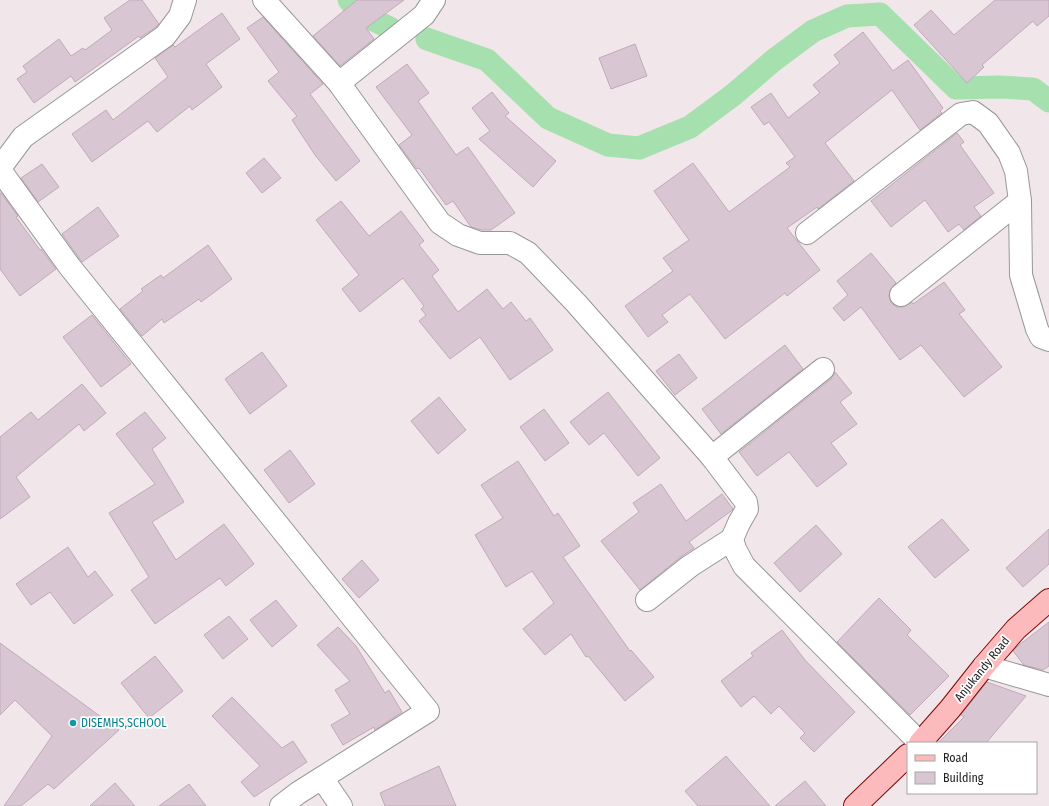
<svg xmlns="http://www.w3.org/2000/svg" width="1049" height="806" font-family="'Fira Sans Condensed',sans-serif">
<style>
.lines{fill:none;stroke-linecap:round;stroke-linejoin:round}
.canal{stroke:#a6e0af;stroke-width:23}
.building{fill:#d8c7d2;stroke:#c3a8ba}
.street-casing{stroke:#979797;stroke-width:24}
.secondary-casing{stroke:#7e0501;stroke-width:24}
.street{stroke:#fff;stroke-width:22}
.secondary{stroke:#fcbabc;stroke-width:22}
.culture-dot{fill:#0f9aa8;stroke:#fff;stroke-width:1.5}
.labels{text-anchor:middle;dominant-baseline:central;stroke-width:3.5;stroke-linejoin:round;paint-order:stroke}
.street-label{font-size:12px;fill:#202020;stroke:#fff}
.culture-label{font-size:12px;fill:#0d838f;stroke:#fff;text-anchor:start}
</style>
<rect width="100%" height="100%" fill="#f1e7eb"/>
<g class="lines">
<g class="canal">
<path d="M 349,0 L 363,15 L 390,28"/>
<path d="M 427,39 L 487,60 L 548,118 L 608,145 L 639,148 L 690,127 L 733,95 L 774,60 L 813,31 L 847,16 L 880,14 L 956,88 L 1001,87 L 1033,89 L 1049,101"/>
</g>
</g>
<g class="building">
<path d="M 130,0 L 142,0 L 159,24 L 156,27 L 140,38 L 139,36 L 75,82 L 71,76 L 34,103 L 17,79 L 27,72 L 23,66 L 59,39 L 71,56 L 83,48 L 85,50 L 112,30 L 104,18 Z"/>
<path d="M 357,0 L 404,0 L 366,28 L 374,39 L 340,66 L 313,36 Z"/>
<path d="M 995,0 L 1049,0 L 1049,16 L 1037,26 L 1033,21 L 982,65 L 984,67 L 967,83 L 914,25 L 931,10 L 954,35 Z"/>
<path d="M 222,13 L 240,39 L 206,64 L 222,87 L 192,110 L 190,106 L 157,132 L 148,121 L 92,162 L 72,134 L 106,110 L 113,120 L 168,77 L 155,58 L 173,45 L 175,47 Z"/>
<path d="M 263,17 L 323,84 L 310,94 L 360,161 L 336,181 L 315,155 L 292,120 L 297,116 L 268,81 L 279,72 L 247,28 Z"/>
<path d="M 863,32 L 893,71 L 908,60 L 943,108 L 940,111 L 942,113 L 920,130 L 892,90 L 825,143 L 854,181 L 818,209 L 817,207 L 787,228 L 820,270 L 787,296 L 785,293 L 725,339 L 690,294 L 662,315 L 668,322 L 648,337 L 625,306 L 673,271 L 663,258 L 689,240 L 654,191 L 693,163 L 729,212 L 790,167 L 786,163 L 795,157 L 769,122 L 764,125 L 751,107 L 771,93 L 788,118 L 820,93 L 813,85 L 840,63 L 834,55 Z"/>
<path d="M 635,44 L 647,76 L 611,89 L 599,58 Z"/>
<path d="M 407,64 L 429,93 L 418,101 L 456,155 L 468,147 L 515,213 L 491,230 L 482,230 L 471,227 L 453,201 L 446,205 L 419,168 L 417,169 L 399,145 L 412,135 L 376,87 Z"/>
<path d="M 492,92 L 509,113 L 505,116 L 556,161 L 533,187 L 479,139 L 490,131 L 472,108 Z"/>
<path d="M 957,133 L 964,142 L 960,145 L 994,193 L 974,207 L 981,216 L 964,230 L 959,224 L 948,232 L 925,200 L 891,227 L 871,201 Z"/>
<path d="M 264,158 L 281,178 L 262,193 L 246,173 Z"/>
<path d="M 42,164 L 59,187 L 38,202 L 21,178 Z"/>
<path d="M 0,193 L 1,193 L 18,216 L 16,217 L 40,250 L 41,249 L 56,269 L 20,296 L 0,269 Z"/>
<path d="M 341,201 L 369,236 L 401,211 L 424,241 L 419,245 L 439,270 L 432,276 L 458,312 L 487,289 L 503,309 L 511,302 L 526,321 L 530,318 L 553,350 L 510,380 L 480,337 L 450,359 L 419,321 L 426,315 L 421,309 L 424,306 L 403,278 L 360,312 L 342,289 L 359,275 L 316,220 Z"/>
<path d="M 98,207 L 119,236 L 82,262 L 62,234 Z"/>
<path d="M 208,245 L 232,279 L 201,302 L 199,299 L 164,323 L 162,319 L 142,336 L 120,309 L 143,291 L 141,289 L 161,275 L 163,278 Z"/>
<path d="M 871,253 L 896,283 L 890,290 L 889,296 L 891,303 L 897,307 L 903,307 L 912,302 L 913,304 L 944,282 L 965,310 L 959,314 L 1002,367 L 964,397 L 921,345 L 900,360 L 861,307 L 844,321 L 833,308 L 848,295 L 837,281 Z"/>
<path d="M 92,315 L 131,364 L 101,387 L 63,337 Z"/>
<path d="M 785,345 L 803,369 L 721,434 L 702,409 Z"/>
<path d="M 262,352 L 287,386 L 250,414 L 225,379 Z"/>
<path d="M 679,354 L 697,378 L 675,395 L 656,371 Z"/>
<path d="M 835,372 L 852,393 L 840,402 L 857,424 L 831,443 L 847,464 L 817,487 L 789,452 L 757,476 L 739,452 L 831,379 Z"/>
<path d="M 82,384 L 106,413 L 84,431 L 79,424 L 16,477 L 30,497 L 0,519 L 0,437 L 31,412 L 38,420 Z"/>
<path d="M 608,392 L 660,458 L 638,476 L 604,433 L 589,445 L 570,422 Z"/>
<path d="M 439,397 L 466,430 L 438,454 L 411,421 Z"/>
<path d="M 544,409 L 569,443 L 545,461 L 520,427 Z"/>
<path d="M 145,412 L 166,438 L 152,449 L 184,502 L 152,522 L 176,560 L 224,524 L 254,564 L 226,586 L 220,578 L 155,624 L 131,590 L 149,577 L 109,513 L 155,484 L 116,434 Z"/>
<path d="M 290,450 L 315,484 L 289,503 L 264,470 Z"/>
<path d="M 518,461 L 554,516 L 558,513 L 580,546 L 563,557 L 630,651 L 631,650 L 654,677 L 625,701 L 588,656 L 586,657 L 571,634 L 545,655 L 523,629 L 554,603 L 532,571 L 506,587 L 475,535 L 503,518 L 481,485 Z"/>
<path d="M 661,484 L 686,521 L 722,494 L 733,509 L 731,511 L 689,542 L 694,548 L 682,556 L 640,590 L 601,541 L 639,512 L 633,503 Z"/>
<path d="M 942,519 L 969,550 L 935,578 L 908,547 Z"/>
<path d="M 816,525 L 842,554 L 800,592 L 774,563 Z"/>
<path d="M 1049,529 L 1049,564 L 1023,587 L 1006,568 Z"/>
<path d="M 68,547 L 88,577 L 95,571 L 113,595 L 74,624 L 50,592 L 31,605 L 16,584 Z"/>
<path d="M 362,560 L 379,580 L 359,598 L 342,579 Z"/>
<path d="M 879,598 L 911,630 L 907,635 L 949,676 L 910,715 L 837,642 Z"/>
<path d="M 276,600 L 297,626 L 272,647 L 250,620 Z"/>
<path d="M 229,616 L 248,639 L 223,659 L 204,635 Z"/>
<path d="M 1049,622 L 1049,666 L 1043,670 L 1024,665 L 1013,651 L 1019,645 Z"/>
<path d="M 338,627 L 356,646 L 385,693 L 389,690 L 402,712 L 375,730 L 374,727 L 343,745 L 331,725 L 350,714 L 335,690 L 350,681 L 317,645 Z"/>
<path d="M 782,630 L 805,660 L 855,712 L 814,752 L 800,738 L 805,733 L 779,706 L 771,714 L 754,696 L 741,707 L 721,681 L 753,656 L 751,653 Z"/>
<path d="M 0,643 L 119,730 L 54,789 L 48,784 L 21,806 L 4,806 L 52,736 L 15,700 L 0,715 Z"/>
<path d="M 155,656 L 183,691 L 149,718 L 121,683 Z"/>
<path d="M 987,682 L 1026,696 L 986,743 L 938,743 L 964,717 L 961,715 Z"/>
<path d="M 232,697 L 282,748 L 293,741 L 307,762 L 254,797 L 241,782 L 260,766 L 212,716 Z"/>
<path d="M 726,756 L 770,806 L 698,806 L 685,791 Z"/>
<path d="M 439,766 L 456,806 L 385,806 L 380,793 Z"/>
<path d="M 805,781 L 826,806 L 775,806 Z"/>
<path d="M 115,783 L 135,806 L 90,806 Z"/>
<path d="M 189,784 L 206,806 L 159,806 Z"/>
</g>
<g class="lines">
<g class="street-casing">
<g id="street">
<path d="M 264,0 L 339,83 L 440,223 L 458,235 L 480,243 L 510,243 L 528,253 L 576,303 L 712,457 L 746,502 L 747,509 L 739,523 L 732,539 L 735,549 L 744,566 L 920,743"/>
<path d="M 339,83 L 424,15 L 434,0"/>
<path d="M 0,168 L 23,137 L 165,36 L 180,16 L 185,0"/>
<path d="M 0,170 L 70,267 L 428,711 L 298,793 L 281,806"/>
<path d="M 807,233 L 961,114 L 973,112 L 988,123 L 1009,153 L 1016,171 L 1020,201 L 1021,275 L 1037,329 L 1041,337 L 1049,340"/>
<path d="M 901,295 L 1020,201"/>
<path d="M 712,457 L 823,369"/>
<path d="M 647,600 L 690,566 L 732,539"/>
<path d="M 984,666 L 1049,685"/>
<path d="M 322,778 L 341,806"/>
</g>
</g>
<g class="secondary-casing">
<g id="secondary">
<path d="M 920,743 L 950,709 L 984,666 L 1016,629 L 1049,600"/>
<path d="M 855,806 L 908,755"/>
</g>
</g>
<use href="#street" class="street"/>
<use href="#secondary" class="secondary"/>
</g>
<circle class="culture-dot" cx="73" cy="723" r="4"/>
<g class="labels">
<g class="street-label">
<text transform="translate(982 669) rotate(-51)">Anjukandy Road</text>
</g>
<g class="culture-label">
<text x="81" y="723">DISEMHS,SCHOOL</text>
</g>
</g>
<rect x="907" y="742" width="130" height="52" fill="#ffffff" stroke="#a6a6a6"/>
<rect x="915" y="755" width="20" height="6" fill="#fcbabc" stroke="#a6a6a6"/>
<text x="943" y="762" font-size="12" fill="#202020">Road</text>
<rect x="915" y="772" width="20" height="12" fill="#d8c7d2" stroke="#a6a6a6"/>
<text x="943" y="782" font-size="12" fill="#202020">Building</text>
</svg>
